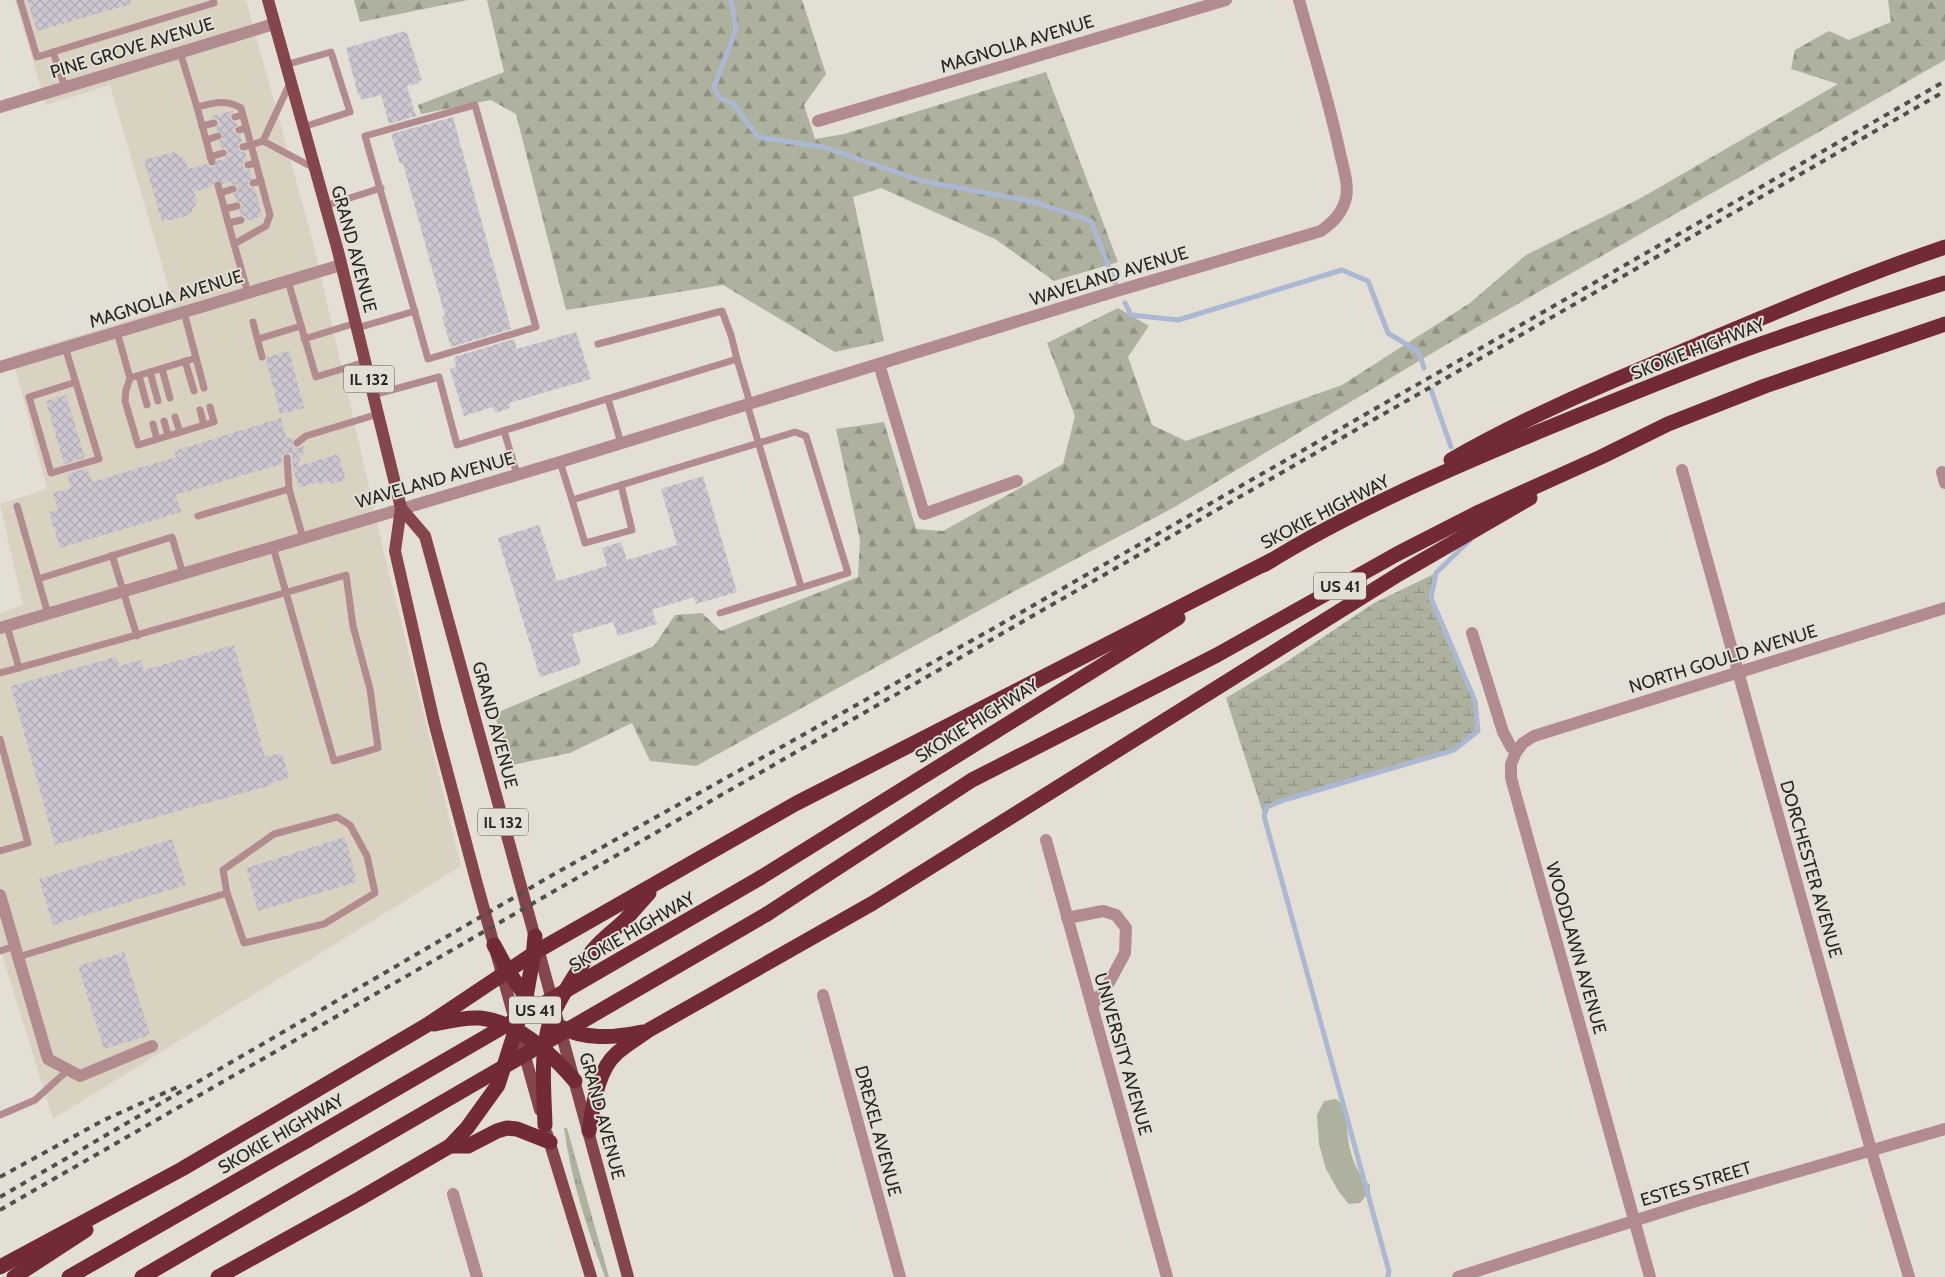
<svg xmlns="http://www.w3.org/2000/svg" width="1945" height="1277" font-family="Cabin,sans-serif">
<style>
.built{fill:#dad2c1}
.grass{fill:url(#grass-tufts)}
.forest{fill:url(#forest-firs)}
.wetland{fill:url(#wetland-marsh)}
.park{fill:#aeb19e}
.lines{fill:none;stroke-linecap:round;stroke-linejoin:round}
.stream{stroke:#abb8d3;stroke-width:5}
.building{fill:url(#building-cross-hatch)}
.lane{stroke:#b18b8d;stroke-width:7}
.street{stroke:#b18b8d;stroke-width:12}
.primary{stroke:#84454b;stroke-width:12}
.highway{stroke:#722b34;stroke-width:15}
.rail{stroke:#514f49;stroke-width:4;stroke-dasharray:6 6;stroke-linecap:butt}
.highway-bridge{stroke:#722b34;stroke-width:15}
.labels{text-anchor:middle;dominant-baseline:central;stroke-width:4;stroke-linejoin:round;paint-order:stroke}
.shield{fill:#e3dfd4;stroke:#605e57;stroke-width:1}
.shield-label{font-size:16px;font-weight:bold;fill:#282622}
.street-label{font-size:18px;fill:#282622;stroke:#e3dfd4}
</style>
<defs>
<pattern id="grass-tufts" width="24" height="20" patternUnits="userSpaceOnUse" patternTransform="scale(1.25)"><rect width="24" height="20" fill="#aeb19e"/><path d="M3 7l-1-3M5 7V3M7 7l1-3M15 17l-1-3M17 17v-4M19 17l1-3" fill="none" stroke="#8e9080"/></pattern>
<pattern id="forest-firs" width="22" height="20" patternUnits="userSpaceOnUse" patternTransform="scale(1.25)"><rect width="22" height="20" fill="#aeb19e"/><path d="M5 1l3.5 6h-7zM16 11l3.5 6h-7z" fill="#8e9080"/></pattern>
<pattern id="wetland-marsh" width="20" height="14" patternUnits="userSpaceOnUse" patternTransform="scale(1.25)"><rect width="20" height="14" fill="#aeb19e"/><path d="M1 5h8M5 5V1M11 12h8M15 12V8" fill="none" stroke="#8e9080"/></pattern>
<pattern id="building-cross-hatch" width="8" height="8" patternUnits="userSpaceOnUse" patternTransform="scale(1.25)"><rect width="8" height="8" fill="#cdc7d1"/><path d="M0 0l8 8M0 8l8-8" fill="none" stroke="#b0abb3"/></pattern>
</defs>
<rect width="100%" height="100%" fill="#e3dfd4"/>
<path class="built" d="M 15,0 L 246,0 L 313,242 L 382,544 L 461,866 L 53,1119 L 0,948 L 0,613 L 23,605 L 0,504 L 47,489 L 12,356 L 174,306 L 110,85 L 46,105 Z"/>
<path class="grass" d="M 564,1128 L 567,1128 L 609,1277 L 605,1277 C 587,1228 571,1180 564,1128 Z"/>
<g class="forest">
<path d="M 354,0 L 468,0 L 360,22 Z"/>
<path d="M 487,0 L 802,0 L 826,74 L 804,105 L 815,139 L 844,134 L 1046,72 L 1118,262 L 1054,281 L 995,239 L 881,188 L 853,197 L 884,341 L 835,352 L 723,285 L 566,310 L 516,114 L 491,100 L 421,114 L 418,105 L 504,72 Z"/>
<path d="M 1888,0 L 1945,0 L 1945,60 L 1444,346 L 1173,508 L 1011,593 L 696,766 L 650,761 L 632,723 L 570,753 L 512,765 L 494,714 L 654,646 L 675,615 L 702,613 L 721,631 L 858,577 L 860,540 L 836,429 L 884,422 L 916,529 L 943,531 L 1063,464 L 1075,416 L 1047,343 L 1118,308 L 1149,326 L 1128,357 L 1152,425 L 1186,441 L 1342,385 L 1470,303 L 1526,255 L 1641,198 L 1838,84 L 1791,69 L 1795,50 L 1829,31 L 1849,40 L 1891,22 Z"/>
</g>
<path class="wetland" d="M 1436,573 L 1431,598 L 1475,701 L 1478,731 L 1454,750 L 1284,800 L 1267,807 L 1264,816 L 1226,698 L 1289,660 L 1374,603 Z"/>
<path class="park" d="M 1336,1099 L 1346,1108 C 1347,1135 1348,1166 1370,1185 L 1370,1191 L 1360,1203 L 1349,1204 L 1339,1192 L 1326,1169 L 1319,1144 L 1317,1115 L 1324,1101 Z"/>
<g class="lines">
<g class="stream">
<path d="M 731,0 L 736,30 L 714,87 L 719,98 L 733,103 L 758,137 L 824,147 L 922,181 L 1035,202 L 1091,221 L 1117,288"/>
<path d="M 1125,303 L 1131,315 L 1178,320 L 1342,270 L 1368,281 L 1388,333 L 1419,352 L 1424,368"/>
<path d="M 1431,390 L 1451,447"/>
<path d="M 1388,1277 L 1389,1271 L 1264,816 L 1267,807 L 1284,800 L 1454,750 L 1478,731 L 1475,701 L 1431,598 L 1436,573 L 1470,540"/>
</g>
</g>
<g class="building">
<path d="M 27,0 L 130,0 L 131,4 L 37,31 Z"/>
<path d="M 405,31 L 405,33 L 407,33 L 422,80 L 418,81 L 419,83 L 407,86 L 416,116 L 389,124 L 381,95 L 362,100 L 357,91 L 346,48 Z"/>
<path d="M 233,111 L 230,118 L 232,121 L 236,122 L 237,125 L 234,131 L 236,134 L 240,135 L 242,142 L 238,145 L 238,149 L 241,152 L 245,152 L 247,160 L 243,163 L 243,167 L 246,170 L 250,170 L 252,178 L 248,181 L 248,185 L 251,188 L 255,188 L 262,216 L 246,221 L 245,216 L 240,215 L 239,211 L 242,208 L 242,204 L 236,201 L 234,194 L 238,191 L 237,185 L 231,184 L 231,181 L 223,184 L 217,180 L 214,182 L 213,186 L 194,192 L 197,202 L 190,215 L 162,222 L 144,160 L 174,152 L 185,159 L 188,169 L 207,164 L 210,167 L 214,167 L 217,161 L 224,159 L 228,154 L 226,149 L 221,148 L 219,141 L 222,139 L 223,135 L 221,132 L 216,131 L 216,128 L 219,125 L 219,121 L 212,116 Z"/>
<path d="M 453,117 L 511,329 L 451,347 L 442,317 L 445,316 L 403,163 L 400,164 L 391,134 Z"/>
<path d="M 576,332 L 591,379 L 509,403 L 510,408 L 495,413 L 493,407 L 464,416 L 450,369 L 456,367 L 454,357 L 514,339 L 517,349 Z"/>
<path d="M 289,351 L 304,408 L 280,414 L 266,360 L 267,357 Z"/>
<path d="M 66,395 L 85,458 L 64,464 L 46,401 Z"/>
<path d="M 281,418 L 286,437 L 293,440 L 293,447 L 297,448 L 302,446 L 306,448 L 296,467 L 338,454 L 346,480 L 331,484 L 330,481 L 318,484 L 318,482 L 299,488 L 293,469 L 292,455 L 286,453 L 282,456 L 282,464 L 176,495 L 181,512 L 60,548 L 49,512 L 58,510 L 53,493 L 71,488 L 67,474 L 87,468 L 92,482 L 176,457 L 174,451 Z"/>
<path d="M 703,476 L 737,592 L 696,604 L 694,597 L 652,610 L 657,624 L 618,636 L 613,622 L 572,634 L 581,664 L 540,677 L 498,538 L 539,525 L 557,581 L 607,566 L 602,548 L 621,542 L 627,560 L 677,545 L 661,489 Z"/>
<path d="M 234,645 L 265,757 L 282,753 L 289,778 L 271,783 L 272,785 L 55,845 L 11,686 L 116,657 L 119,666 L 141,660 L 144,670 Z"/>
<path d="M 345,837 L 357,882 L 258,911 L 246,868 Z"/>
<path d="M 172,839 L 186,885 L 53,925 L 39,879 Z"/>
<path d="M 124,952 L 150,1035 L 104,1049 L 78,966 Z"/>
</g>
<g class="lines">
<g class="lane">
<path d="M 20,0 L 37,57 L 53,52"/>
<path d="M 180,52 L 197,107 C 214,103 225,99 241,108 L 251,145 L 243,147"/>
<path d="M 285,65 L 331,52 L 350,112 L 303,127"/>
<path d="M 65,87 L 53,52 L 214,3 L 213,0"/>
<path d="M 475,105 L 536,327 L 428,359 L 365,136 Z"/>
<path d="M 197,107 L 212,162"/>
<path d="M 235,117 L 242,115"/>
<path d="M 202,126 L 214,123"/>
<path d="M 239,130 L 246,128"/>
<path d="M 206,140 L 218,136"/>
<path d="M 263,141 L 290,83"/>
<path d="M 210,157 L 223,153"/>
<path d="M 248,165 L 256,163"/>
<path d="M 253,183 L 261,181"/>
<path d="M 218,185 L 234,244"/>
<path d="M 220,193 L 233,189"/>
<path d="M 325,206 L 381,188"/>
<path d="M 225,209 L 237,206"/>
<path d="M 228,223 L 241,220"/>
<path d="M 288,281 L 316,377 L 365,362"/>
<path d="M 248,293 L 234,244 L 266,226 L 270,215 L 251,145 L 263,141 L 314,168"/>
<path d="M 253,322 L 262,357"/>
<path d="M 357,328 L 415,311"/>
<path d="M 117,332 L 130,378 L 126,390 L 125,401 L 138,445 L 214,422 L 210,407"/>
<path d="M 258,339 L 301,326"/>
<path d="M 304,339 L 356,323"/>
<path d="M 598,344 L 722,311 L 731,335 L 737,359"/>
<path d="M 65,347 L 99,459 L 51,473 L 29,397 L 76,382"/>
<path d="M 196,358 L 204,388"/>
<path d="M 185,361 L 194,391"/>
<path d="M 162,369 L 170,398"/>
<path d="M 150,372 L 158,401"/>
<path d="M 139,376 L 147,405"/>
<path d="M 130,378 L 196,358 L 184,312"/>
<path d="M 373,395 L 439,377 L 457,445 L 737,359 L 750,403"/>
<path d="M 608,399 L 621,443"/>
<path d="M 747,404 L 801,587"/>
<path d="M 200,410 L 204,425"/>
<path d="M 175,417 L 180,432"/>
<path d="M 164,421 L 168,435"/>
<path d="M 153,424 L 157,439"/>
<path d="M 504,431 L 517,474"/>
<path d="M 297,443 L 306,436 L 378,414"/>
<path d="M 287,458 L 289,489"/>
<path d="M 560,462 L 572,500 L 795,432 L 806,436 L 848,573 L 720,613"/>
<path d="M 572,500 L 585,543 L 632,530 L 621,485"/>
<path d="M 17,506 L 48,614"/>
<path d="M 198,516 L 289,489 L 303,538"/>
<path d="M 112,555 L 137,636"/>
<path d="M 38,579 L 172,537 L 183,574"/>
<path d="M 7,626 L 19,668"/>
<path d="M 0,673 C 115,641 231,609 346,575 L 353,626 L 370,689 L 378,748 L 334,761 L 273,547"/>
<path d="M 0,739 L 28,843 L 0,851"/>
<path d="M 337,817 L 350,825 L 367,856 L 375,893 L 324,924 L 244,943 L 227,893 L 223,870 L 274,834 Z"/>
<path d="M 0,951 L 15,946"/>
<path d="M 18,957 L 227,893"/>
<path d="M 0,1115 L 35,1100 L 69,1069"/>
</g>
<g class="street">
<path d="M 0,107 L 274,24"/>
<path d="M 818,121 L 1226,0"/>
<path d="M 879,364 L 924,514 L 1017,481"/>
<path d="M 0,367 L 341,265"/>
<path d="M 1682,470 L 1871,1150 L 1909,1277"/>
<path d="M 1942,472 L 1945,483"/>
<path d="M 0,628 L 560,462 L 1103,295 L 1321,231 C 1333,222 1342,214 1346,198 C 1349,184 1343,167 1340,153 C 1329,101 1313,51 1299,0"/>
<path d="M 1472,633 L 1503,732 L 1511,747 L 1516,752 L 1511,764 L 1511,778 L 1650,1277"/>
<path d="M 1516,752 L 1523,743 L 1534,736 L 1945,608"/>
<path d="M 1046,840 L 1167,1277"/>
<path d="M 0,895 L 48,1059 L 80,1076 L 152,1046"/>
<path d="M 1067,918 L 1103,911 L 1116,915 L 1126,928 L 1125,953 L 1110,981 L 1092,1006"/>
<path d="M 823,995 L 900,1277"/>
<path d="M 453,1194 L 477,1277"/>
<path d="M 1458,1277 L 1693,1202 L 1945,1129"/>
</g>
<g class="primary">
<path d="M 268,0 L 338,251 L 401,508 L 395,551 L 434,722 L 477,884 L 540,1110"/>
<path d="M 401,508 L 425,536 L 628,1277"/>
<path d="M 547,1134 L 591,1277"/>
</g>
<g class="highway">
<path d="M 1451,460 C 1529,415 1612,381 1695,346 C 1778,311 1860,276 1945,247"/>
<path d="M 1264,565 C 1347,513 1443,472 1533,434 C 1606,404 1680,373 1755,346 C 1818,324 1881,303 1945,283"/>
<path d="M 760,878 L 1178,618"/>
<path d="M 767,914 L 972,780 L 1217,655 L 1397,554 L 1479,512 L 1601,457 L 1668,424 L 1765,386 L 1945,324"/>
<path d="M 494,945 L 508,971 L 529,1001"/>
<path d="M 434,1024 C 448,1021 465,1017 480,1018 C 518,1022 551,1053 575,1081"/>
<path d="M 558,1026 C 585,1040 613,1038 642,1032"/>
<path d="M 545,1125 C 544,1091 540,1055 550,1022 C 557,1002 579,967 593,950 C 603,938 615,930 626,919 C 634,910 641,902 649,893"/>
<path d="M 589,1131 C 593,1107 597,1070 617,1053 C 627,1044 638,1038 649,1030 L 873,903 L 1399,574 L 1530,498"/>
<path d="M 450,1146 L 468,1146 L 497,1131 L 507,1128 L 517,1129 L 550,1142"/>
<path d="M 0,1267 L 182,1169 L 427,1025 L 539,950 L 795,804 L 1272,560"/>
<path d="M 14,1277 L 86,1230"/>
<path d="M 69,1277 L 308,1140"/>
<path d="M 142,1277 L 317,1175"/>
<path d="M 218,1277 L 359,1199 L 450,1146 L 467,1128 L 498,1085 L 526,997 L 533,958 L 535,936"/>
</g>
<g class="rail">
<path d="M 0,1177 L 104,1120 L 182,1085"/>
<path d="M 0,1197 L 556,873 L 987,632 L 1945,81"/>
<path d="M 0,1210 L 1945,91"/>
</g>
<g class="highway-bridge">
<path d="M 308,1140 L 760,878"/>
<path d="M 317,1175 L 767,914"/>
</g>
</g>
<g class="labels">
<g class="shield">
<rect x="344" y="365.5" width="50" height="27" rx="4"/>
<rect x="1314" y="572.5" width="52" height="27" rx="4"/>
<rect x="478" y="808.5" width="50" height="27" rx="4"/>
<rect x="509" y="996.5" width="52" height="27" rx="4"/>
</g>
<g class="shield-label">
<text x="369" y="379">IL 132</text>
<text x="1340" y="586">US 41</text>
<text x="503" y="822">IL 132</text>
<text x="535" y="1010">US 41</text>
</g>
<g class="street-label">
<text transform="translate(1017 44) rotate(-17)">MAGNOLIA AVENUE</text>
<text transform="translate(132 48) rotate(-17)">PINE GROVE AVENUE</text>
<text transform="translate(354 249) rotate(75)">GRAND AVENUE</text>
<text transform="translate(1109 276) rotate(-17)">WAVELAND AVENUE</text>
<text transform="translate(166 299) rotate(-17)">MAGNOLIA AVENUE</text>
<text transform="translate(1698 349) rotate(-21)">SKOKIE HIGHWAY</text>
<text transform="translate(435 480) rotate(-16)">WAVELAND AVENUE</text>
<text transform="translate(1325 512) rotate(-27)">SKOKIE HIGHWAY</text>
<text transform="translate(1723 659) rotate(-17)">NORTH GOULD AVENUE</text>
<text transform="translate(977 721) rotate(-32)">SKOKIE HIGHWAY</text>
<text transform="translate(495 725) rotate(75)">GRAND AVENUE</text>
<text transform="translate(1811 869) rotate(74)">DORCHESTER AVENUE</text>
<text transform="translate(632 932) rotate(-30)">SKOKIE HIGHWAY</text>
<text transform="translate(1576 948) rotate(74)">WOODLAWN AVENUE</text>
<text transform="translate(1123 1054) rotate(74)">UNIVERSITY AVENUE</text>
<text transform="translate(602 1116) rotate(75)">GRAND AVENUE</text>
<text transform="translate(878 1131) rotate(75)">DREXEL AVENUE</text>
<text transform="translate(281 1134) rotate(-30)">SKOKIE HIGHWAY</text>
<text transform="translate(1696 1184) rotate(-17)">ESTES STREET</text>
</g>
</g>
</svg>
